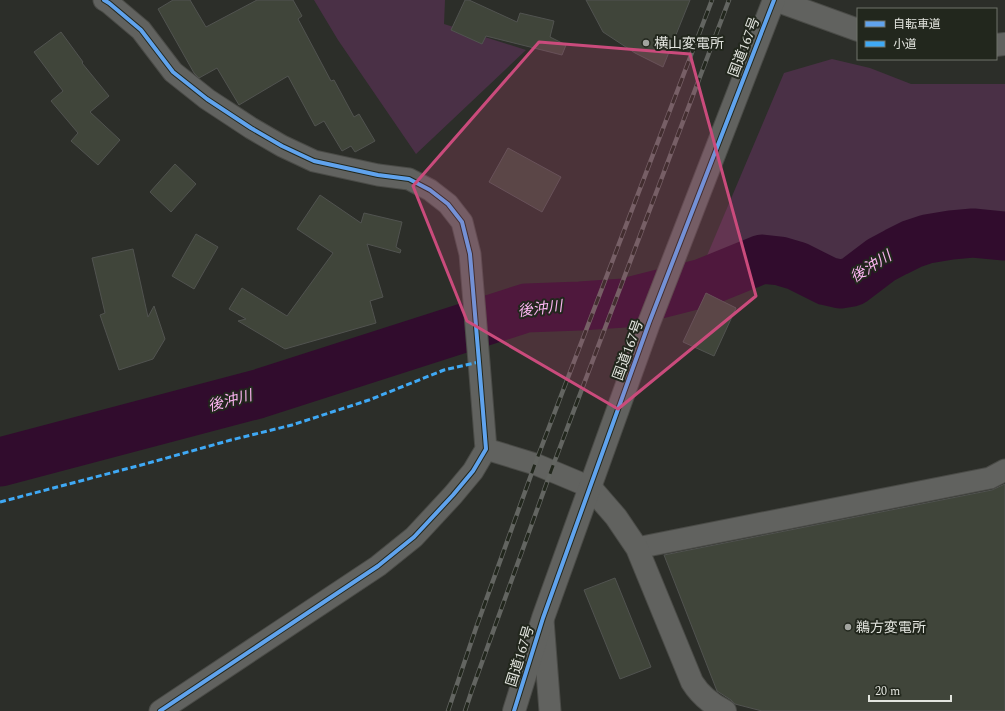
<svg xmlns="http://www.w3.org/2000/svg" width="1005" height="711" font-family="Spectral,'Noto Sans JP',serif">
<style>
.green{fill:#4a3046}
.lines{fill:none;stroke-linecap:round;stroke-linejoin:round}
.river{stroke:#310c2d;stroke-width:49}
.building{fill:#40453a;stroke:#515350}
.minor-casing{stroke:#4a4b47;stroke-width:23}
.tertiary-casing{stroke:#4a4b47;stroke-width:24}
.minor{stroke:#61625f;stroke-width:21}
.tertiary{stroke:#61625f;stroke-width:22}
.rail-casing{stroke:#636561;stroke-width:4.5}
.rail{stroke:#22271d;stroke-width:3;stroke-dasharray:9;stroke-linecap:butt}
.quiet{stroke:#3fa9f5;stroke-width:3;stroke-dasharray:6 3;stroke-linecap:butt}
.cycleway-casing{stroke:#22271d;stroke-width:6}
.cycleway{stroke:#60a3ed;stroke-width:4}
.marked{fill:#ca4b7c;fill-opacity:0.2;stroke:#ca4b7c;stroke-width:3;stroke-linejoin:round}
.poi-dot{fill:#a2a49f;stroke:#22271d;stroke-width:1.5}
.labels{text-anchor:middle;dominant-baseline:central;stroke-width:4;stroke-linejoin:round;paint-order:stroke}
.poi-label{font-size:14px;fill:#e2e4de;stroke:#22271d;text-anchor:start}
.street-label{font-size:14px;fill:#e2e4de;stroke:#22271d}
.water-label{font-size:15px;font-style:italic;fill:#fcb5f1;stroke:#22271d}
</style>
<rect width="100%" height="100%" fill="#2c2e29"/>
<g class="green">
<path d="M 314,0 L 445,0 L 444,24 L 526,50 L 416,154 L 338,40 Z"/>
<path d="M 832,59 L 870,68 L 911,84 L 1005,84 L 1005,249 L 935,247 L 896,262 L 844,267 L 762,240 L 719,269 L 703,265 L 784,73 Z"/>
</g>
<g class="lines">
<path class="river" d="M 0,462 L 258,394 L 526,308 L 580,306 L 624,303 L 703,283 L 762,259 L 780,261 L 797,266 L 827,281 L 840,284 L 852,282 L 881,260 L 896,252 L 912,244 L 927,239 L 951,235 L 973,233 L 1005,236"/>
</g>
<g class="building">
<path d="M 173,0 L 190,0 L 206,27 L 257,0 L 293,0 L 302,16 L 298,19 L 331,81 L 334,80 L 354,117 L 359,114 L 375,141 L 355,152 L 351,146 L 342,151 L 324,121 L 315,126 L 288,76 L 239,105 L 217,68 L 199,78 L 194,73 L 158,9 Z"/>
<path d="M 465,0 L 469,0 L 517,22 L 520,13 L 554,21 L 550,37 L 566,45 L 562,55 L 486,36 L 482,44 L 451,30 Z"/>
<path d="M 586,0 L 690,0 L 663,67 L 635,53 L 603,32 Z"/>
<path d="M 61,32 L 83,62 L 82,63 L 109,96 L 90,112 L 120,140 L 98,165 L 71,141 L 78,133 L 51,101 L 63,91 L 34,52 Z"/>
<path d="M 508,148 L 561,177 L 542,212 L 489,182 Z"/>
<path d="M 175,164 L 196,184 L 171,212 L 150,192 Z"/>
<path d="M 320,195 L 361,223 L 364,213 L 402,222 L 396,247 L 401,250 L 400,253 L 367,244 L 383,297 L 370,301 L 376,323 L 285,349 L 238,321 L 246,319 L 229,309 L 242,288 L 287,316 L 333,253 L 297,229 Z"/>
<path d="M 196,234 L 218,247 L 194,289 L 172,276 Z"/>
<path d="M 133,249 L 148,317 L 154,306 L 165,339 L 153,359 L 119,370 L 100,315 L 105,313 L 92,258 Z"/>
<path d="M 706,293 L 736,308 L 714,356 L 683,342 Z"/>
<path d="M 1005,484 L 1005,711 L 762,711 L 735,704 L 731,700 L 717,691 L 664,555 L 992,490 Z"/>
<path d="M 615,578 L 651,667 L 620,679 L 584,590 Z"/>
</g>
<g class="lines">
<g class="minor-casing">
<g id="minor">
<path d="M 104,0 L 109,3 L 141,30 L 173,72 L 207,99 L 251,128 L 282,146 L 314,161 L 378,175 L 409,179 L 430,190 L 448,204 L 462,222 L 470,254 L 479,362 L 486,449 L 473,471 L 453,495 L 414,537 L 378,566 L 160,711"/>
<path d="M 486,449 L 535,464 L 590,487"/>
<path d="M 637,548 L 990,478 L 1005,470"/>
<path d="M 543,620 L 550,711"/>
</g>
</g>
<g class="tertiary-casing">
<g id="tertiary">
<path d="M 775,0 L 858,30"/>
<path d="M 996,45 L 1005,44"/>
<path d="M 590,487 L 616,517 L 637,548 L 692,682 C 700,695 711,704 725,711"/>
<path d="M 514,711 L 543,618 L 649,323 L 774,0"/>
</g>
</g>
<use href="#minor" class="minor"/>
<use href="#tertiary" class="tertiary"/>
<g class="rail-casing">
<g id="rail">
<path d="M 448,711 L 476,628 L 535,464 L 712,0"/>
<path d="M 465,711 L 472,690 L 551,471 L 729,0"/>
</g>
</g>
<use href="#rail" class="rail"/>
<path class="quiet" d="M 0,502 L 145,464 L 231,440 L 292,425 L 369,400 L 444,370 L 479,362"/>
<g class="cycleway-casing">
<g id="cycleway">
<path d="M 104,0 L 109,3 L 141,30 L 173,72 L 207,99 L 251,128 L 282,146 L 314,161 L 378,175 L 409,179 L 430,190 L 448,204 L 462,222 L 470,254 L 479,362 L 486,449 L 473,471 L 453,495 L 414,537 L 378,566 L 160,711"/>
<path d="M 514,711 L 543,618 L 649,323 L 774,0"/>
</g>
</g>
<use href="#cycleway" class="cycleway"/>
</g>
<path class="marked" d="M 539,42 L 690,54 L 756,296 L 618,409 L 467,321 L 413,186 Z"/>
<g class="poi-dot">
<circle cx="646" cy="43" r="4"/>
<circle cx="848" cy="627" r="4"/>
</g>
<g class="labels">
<g class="poi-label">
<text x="654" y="43">横山変電所</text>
<text x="856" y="627">鵜方変電所</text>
</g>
<g class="street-label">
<text transform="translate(744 47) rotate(-69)">国道167号</text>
<text transform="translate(628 350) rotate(-70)">国道167号</text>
<text transform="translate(520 656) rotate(-73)">国道167号</text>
</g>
<g class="water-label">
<text transform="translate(871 267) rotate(-32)">後沖川</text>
<text transform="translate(540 309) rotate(-7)">後沖川</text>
<text transform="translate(230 401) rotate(-15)">後沖川</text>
</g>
</g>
<rect x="857" y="8" width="140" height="52" fill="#22271d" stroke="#6f736a"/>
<rect x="865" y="21" width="20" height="6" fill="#60a3ed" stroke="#6f736a"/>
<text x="893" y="28" font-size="12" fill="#e2e4de">自転車道</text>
<rect x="865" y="41" width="20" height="6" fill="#3fa9f5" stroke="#6f736a"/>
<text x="893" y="48" font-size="12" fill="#e2e4de">小道</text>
<path d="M869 695v6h82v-6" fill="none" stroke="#e2e4de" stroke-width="2"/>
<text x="875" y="695" font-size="12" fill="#e2e4de" stroke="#22271d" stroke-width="3" paint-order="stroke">20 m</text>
</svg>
